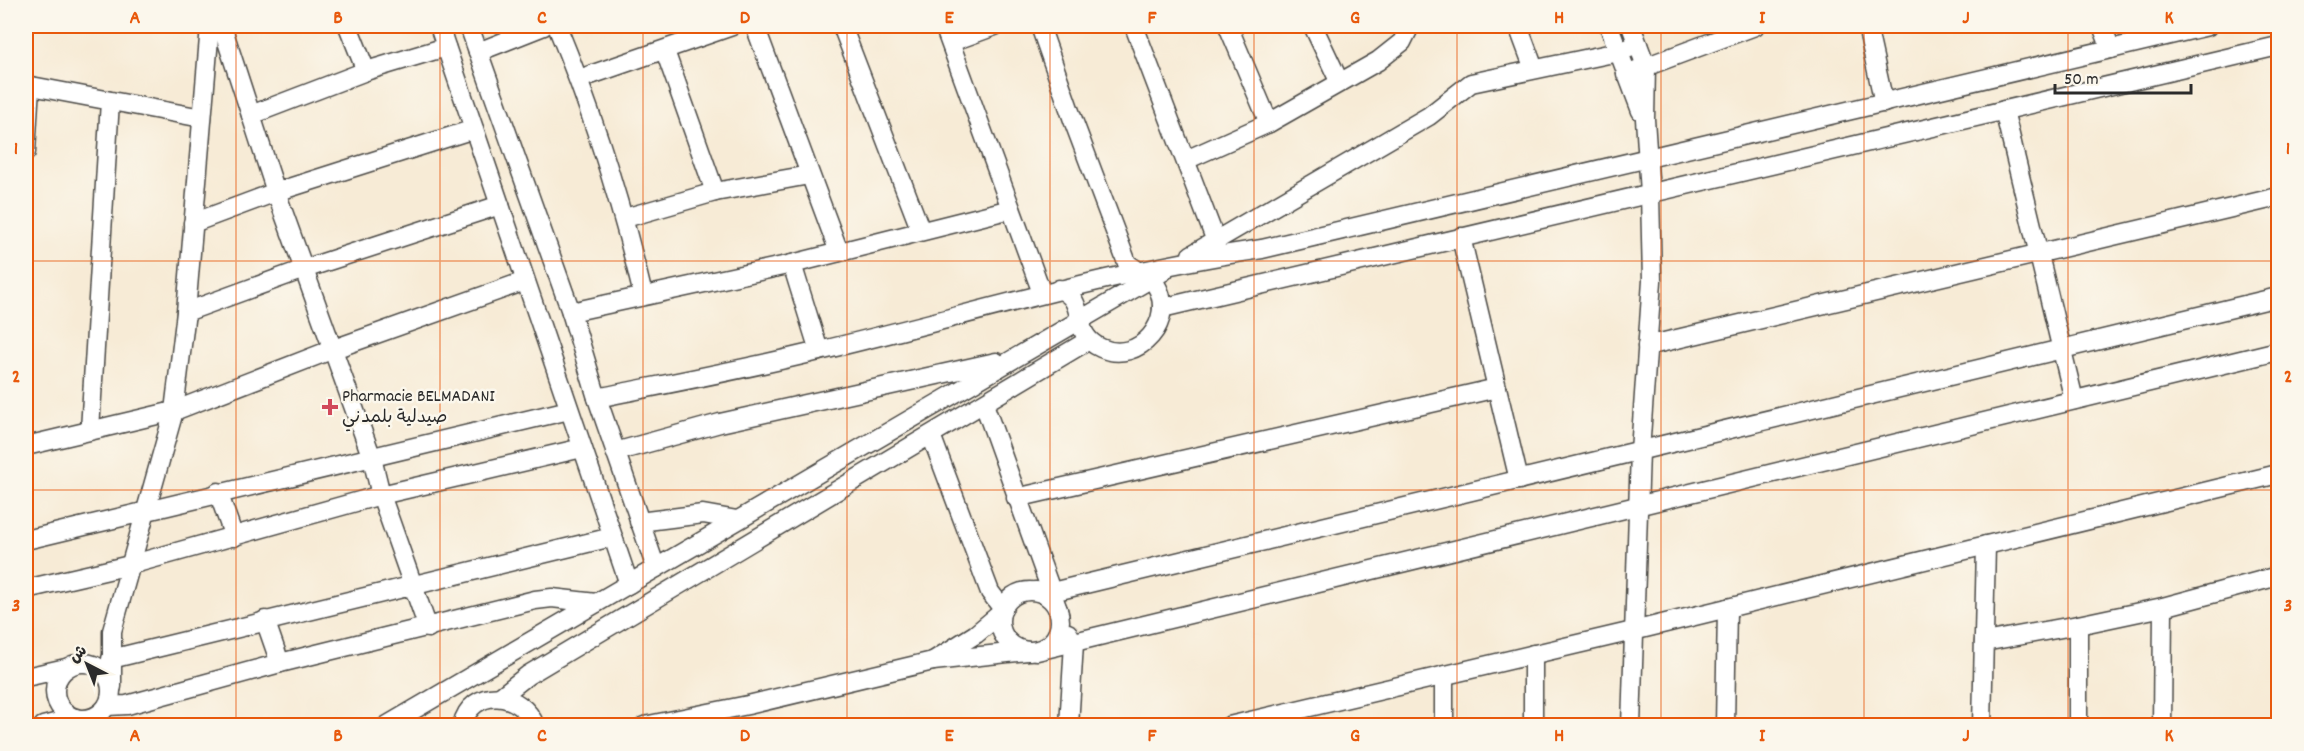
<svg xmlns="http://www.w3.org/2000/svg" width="2304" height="751" font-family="Dekko,'Playpen Sans Arabic',sans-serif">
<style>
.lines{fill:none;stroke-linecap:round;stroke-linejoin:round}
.minor-casing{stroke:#4a4845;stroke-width:21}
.minor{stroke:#fff;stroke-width:18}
.grid{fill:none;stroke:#e8590c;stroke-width:1.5;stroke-opacity:0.55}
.poi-dot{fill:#d1495b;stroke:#fbf7ec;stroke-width:2}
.labels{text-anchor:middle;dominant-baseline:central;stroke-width:5;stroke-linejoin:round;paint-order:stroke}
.poi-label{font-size:18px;fill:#2b2b2b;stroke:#fbf7ec;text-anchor:start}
.neatline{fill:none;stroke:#e8590c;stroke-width:2}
.grid-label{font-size:20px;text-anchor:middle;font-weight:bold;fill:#e8590c}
</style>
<rect width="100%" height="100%" fill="#fbf7ec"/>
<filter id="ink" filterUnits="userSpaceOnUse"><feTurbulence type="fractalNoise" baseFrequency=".0167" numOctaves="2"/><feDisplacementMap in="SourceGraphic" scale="12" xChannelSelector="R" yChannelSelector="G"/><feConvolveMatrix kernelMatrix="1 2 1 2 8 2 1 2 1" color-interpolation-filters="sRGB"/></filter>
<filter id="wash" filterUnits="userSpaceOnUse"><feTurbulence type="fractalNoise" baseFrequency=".008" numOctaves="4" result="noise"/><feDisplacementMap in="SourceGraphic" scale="24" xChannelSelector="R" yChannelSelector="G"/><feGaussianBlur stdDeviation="1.35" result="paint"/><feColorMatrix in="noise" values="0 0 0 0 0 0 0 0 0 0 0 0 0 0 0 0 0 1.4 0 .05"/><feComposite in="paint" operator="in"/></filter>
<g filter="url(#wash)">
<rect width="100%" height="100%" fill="#f7ebd6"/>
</g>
<g filter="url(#ink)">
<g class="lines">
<g class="minor-casing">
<g id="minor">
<path d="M 222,26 L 276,192 L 372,458 L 381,495 L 428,628"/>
<path d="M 348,26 L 366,71"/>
<path d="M 439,26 L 629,584"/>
<path d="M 469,26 L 571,312 L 597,398 L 656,568"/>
<path d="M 557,26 C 593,113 621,203 643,295"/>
<path d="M 755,26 L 839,252"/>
<path d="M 842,26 L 921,231"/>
<path d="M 944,26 L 1042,293"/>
<path d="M 1040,26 L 1073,120 L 1127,263 C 1136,271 1150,275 1156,285 C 1177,320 1139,365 1101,348 C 1068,333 1090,301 1059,289"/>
<path d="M 1134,26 L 1214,236"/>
<path d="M 1228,26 L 1269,123"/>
<path d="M 1313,26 L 1339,81"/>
<path d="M 1518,26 L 1534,69"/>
<path d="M 1609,26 L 1641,111"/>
<path d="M 1867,26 L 1884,103"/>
<path d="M 2102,26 L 2111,49"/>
<path d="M 951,42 L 995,26"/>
<path d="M 665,51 L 715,192"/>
<path d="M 478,52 L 544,26"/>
<path d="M 1626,74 L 1755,26"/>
<path d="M 579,79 L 732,26"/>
<path d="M 26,85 L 202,118"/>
<path d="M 2004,110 L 2074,400"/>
<path d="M 251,115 L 366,71 L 446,47"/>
<path d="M 26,152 L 30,86"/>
<path d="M 1186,160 L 1269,123 L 1378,61 L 1402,42 L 1408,30 L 1406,26"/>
<path d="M 625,218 L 715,192 L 809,175"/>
<path d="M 193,223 L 276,192 L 474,129"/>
<path d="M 1461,237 L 1519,480"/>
<path d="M 1191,255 L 1429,116 L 1471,83 L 1618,52 L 1638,45"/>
<path d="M 792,264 L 819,351"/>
<path d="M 1162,308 L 2278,46"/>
<path d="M 186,312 L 304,269 L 500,205"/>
<path d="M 571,312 L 792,264 L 1011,209"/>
<path d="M 1647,346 L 2278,197"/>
<path d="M 597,398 C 671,383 746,369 819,351 C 967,316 1111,271 1262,249 L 2208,26"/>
<path d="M 984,404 L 1058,610"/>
<path d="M 90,430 L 110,101"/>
<path d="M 931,435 L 990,592 L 1003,609"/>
<path d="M 26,446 L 174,411 L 331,350 L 525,281"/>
<path d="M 615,452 L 720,423 L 996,362"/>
<path d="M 218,492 L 234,537"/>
<path d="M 1016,498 L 1497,388"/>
<path d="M 639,522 L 703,514 L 737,520"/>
<path d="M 26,540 L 569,410"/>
<path d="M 26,589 L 130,565 L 381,495 L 582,448"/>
<path d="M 1035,591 L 1052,592 L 2278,297"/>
<circle cx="1030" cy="621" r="30"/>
<path d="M 1001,613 L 976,634 L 933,661 L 1027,651"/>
<path d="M 265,620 L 280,663"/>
<path d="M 1068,633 L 1074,643 L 1069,726"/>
<path d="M 1984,642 L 2078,625"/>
<path d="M 1037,651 L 2278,351"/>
<path d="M 111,659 L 612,537"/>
<circle cx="83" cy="691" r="28"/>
<path d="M 26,677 L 66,668"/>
<path d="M 112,687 L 112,631 L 174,411 L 186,312 L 210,26"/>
<path d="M 500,697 L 528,675 L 1089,340"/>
<path d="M 107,706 L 127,705 L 280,663 L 535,600 L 552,598 L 596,603"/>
<path d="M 43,726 L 75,718"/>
<path d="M 386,726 L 1164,271"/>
<path d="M 462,726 C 471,685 523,691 535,726"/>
<path d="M 644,726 L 748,705 L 933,661"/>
<path d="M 1229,726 L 1633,631 L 2278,474"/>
<path d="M 1444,726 L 1444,675"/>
<path d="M 1533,726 L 1533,654"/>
<path d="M 1631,726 L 1640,451 L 1652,281 L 1650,193 L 1645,119 L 1646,66 L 1631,26"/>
<path d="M 1725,726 L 1727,608"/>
<path d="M 1982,726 L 1986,545"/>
<path d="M 2078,726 L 2078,625 L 2163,607 L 2278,576"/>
<path d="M 2162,726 L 2163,607"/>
</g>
</g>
<use href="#minor" class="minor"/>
</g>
</g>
<path class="grid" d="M 236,26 L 236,726M 440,26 L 440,726M 643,26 L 643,726M 847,26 L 847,726M 1050,26 L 1050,726M 1254,26 L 1254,726M 1457,26 L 1457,726M 1661,26 L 1661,726M 1864,26 L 1864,726M 2068,26 L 2068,726M 26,261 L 2278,261M 26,490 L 2278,490"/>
<path class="poi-dot" d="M327 398h6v6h6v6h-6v6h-6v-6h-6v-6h6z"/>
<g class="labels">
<g class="poi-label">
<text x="342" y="397">Pharmacie BELMADANI<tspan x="342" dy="21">صيدلية بلمدني</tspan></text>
</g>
</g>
<rect width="2304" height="751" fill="none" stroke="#fbf7ec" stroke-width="66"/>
<g transform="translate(87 664) rotate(318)" stroke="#fbf7ec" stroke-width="4.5" paint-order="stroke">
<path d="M0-4.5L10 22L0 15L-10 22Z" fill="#2b2b2b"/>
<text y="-9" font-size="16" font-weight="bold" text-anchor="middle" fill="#2b2b2b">ش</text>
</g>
<path d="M2055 84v9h136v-9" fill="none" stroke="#2b2b2b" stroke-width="3"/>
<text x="2064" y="84" font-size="18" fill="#2b2b2b" stroke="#fbf7ec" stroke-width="4.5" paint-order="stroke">50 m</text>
<rect x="33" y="33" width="2238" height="685" class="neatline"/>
<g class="grid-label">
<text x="135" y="23">A</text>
<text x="338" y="23">B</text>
<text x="542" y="23">C</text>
<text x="745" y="23">D</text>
<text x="949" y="23">E</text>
<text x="1152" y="23">F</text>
<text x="1355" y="23">G</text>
<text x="1559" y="23">H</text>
<text x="1762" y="23">I</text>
<text x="1966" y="23">J</text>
<text x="2169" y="23">K</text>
<text x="16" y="154">1</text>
<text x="2288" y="154">1</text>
<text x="16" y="382">2</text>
<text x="2288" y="382">2</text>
<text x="16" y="611">3</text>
<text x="2288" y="611">3</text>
<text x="135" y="741">A</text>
<text x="338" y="741">B</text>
<text x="542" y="741">C</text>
<text x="745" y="741">D</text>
<text x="949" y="741">E</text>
<text x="1152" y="741">F</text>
<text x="1355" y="741">G</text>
<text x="1559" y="741">H</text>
<text x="1762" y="741">I</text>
<text x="1966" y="741">J</text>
<text x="2169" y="741">K</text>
</g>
</svg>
